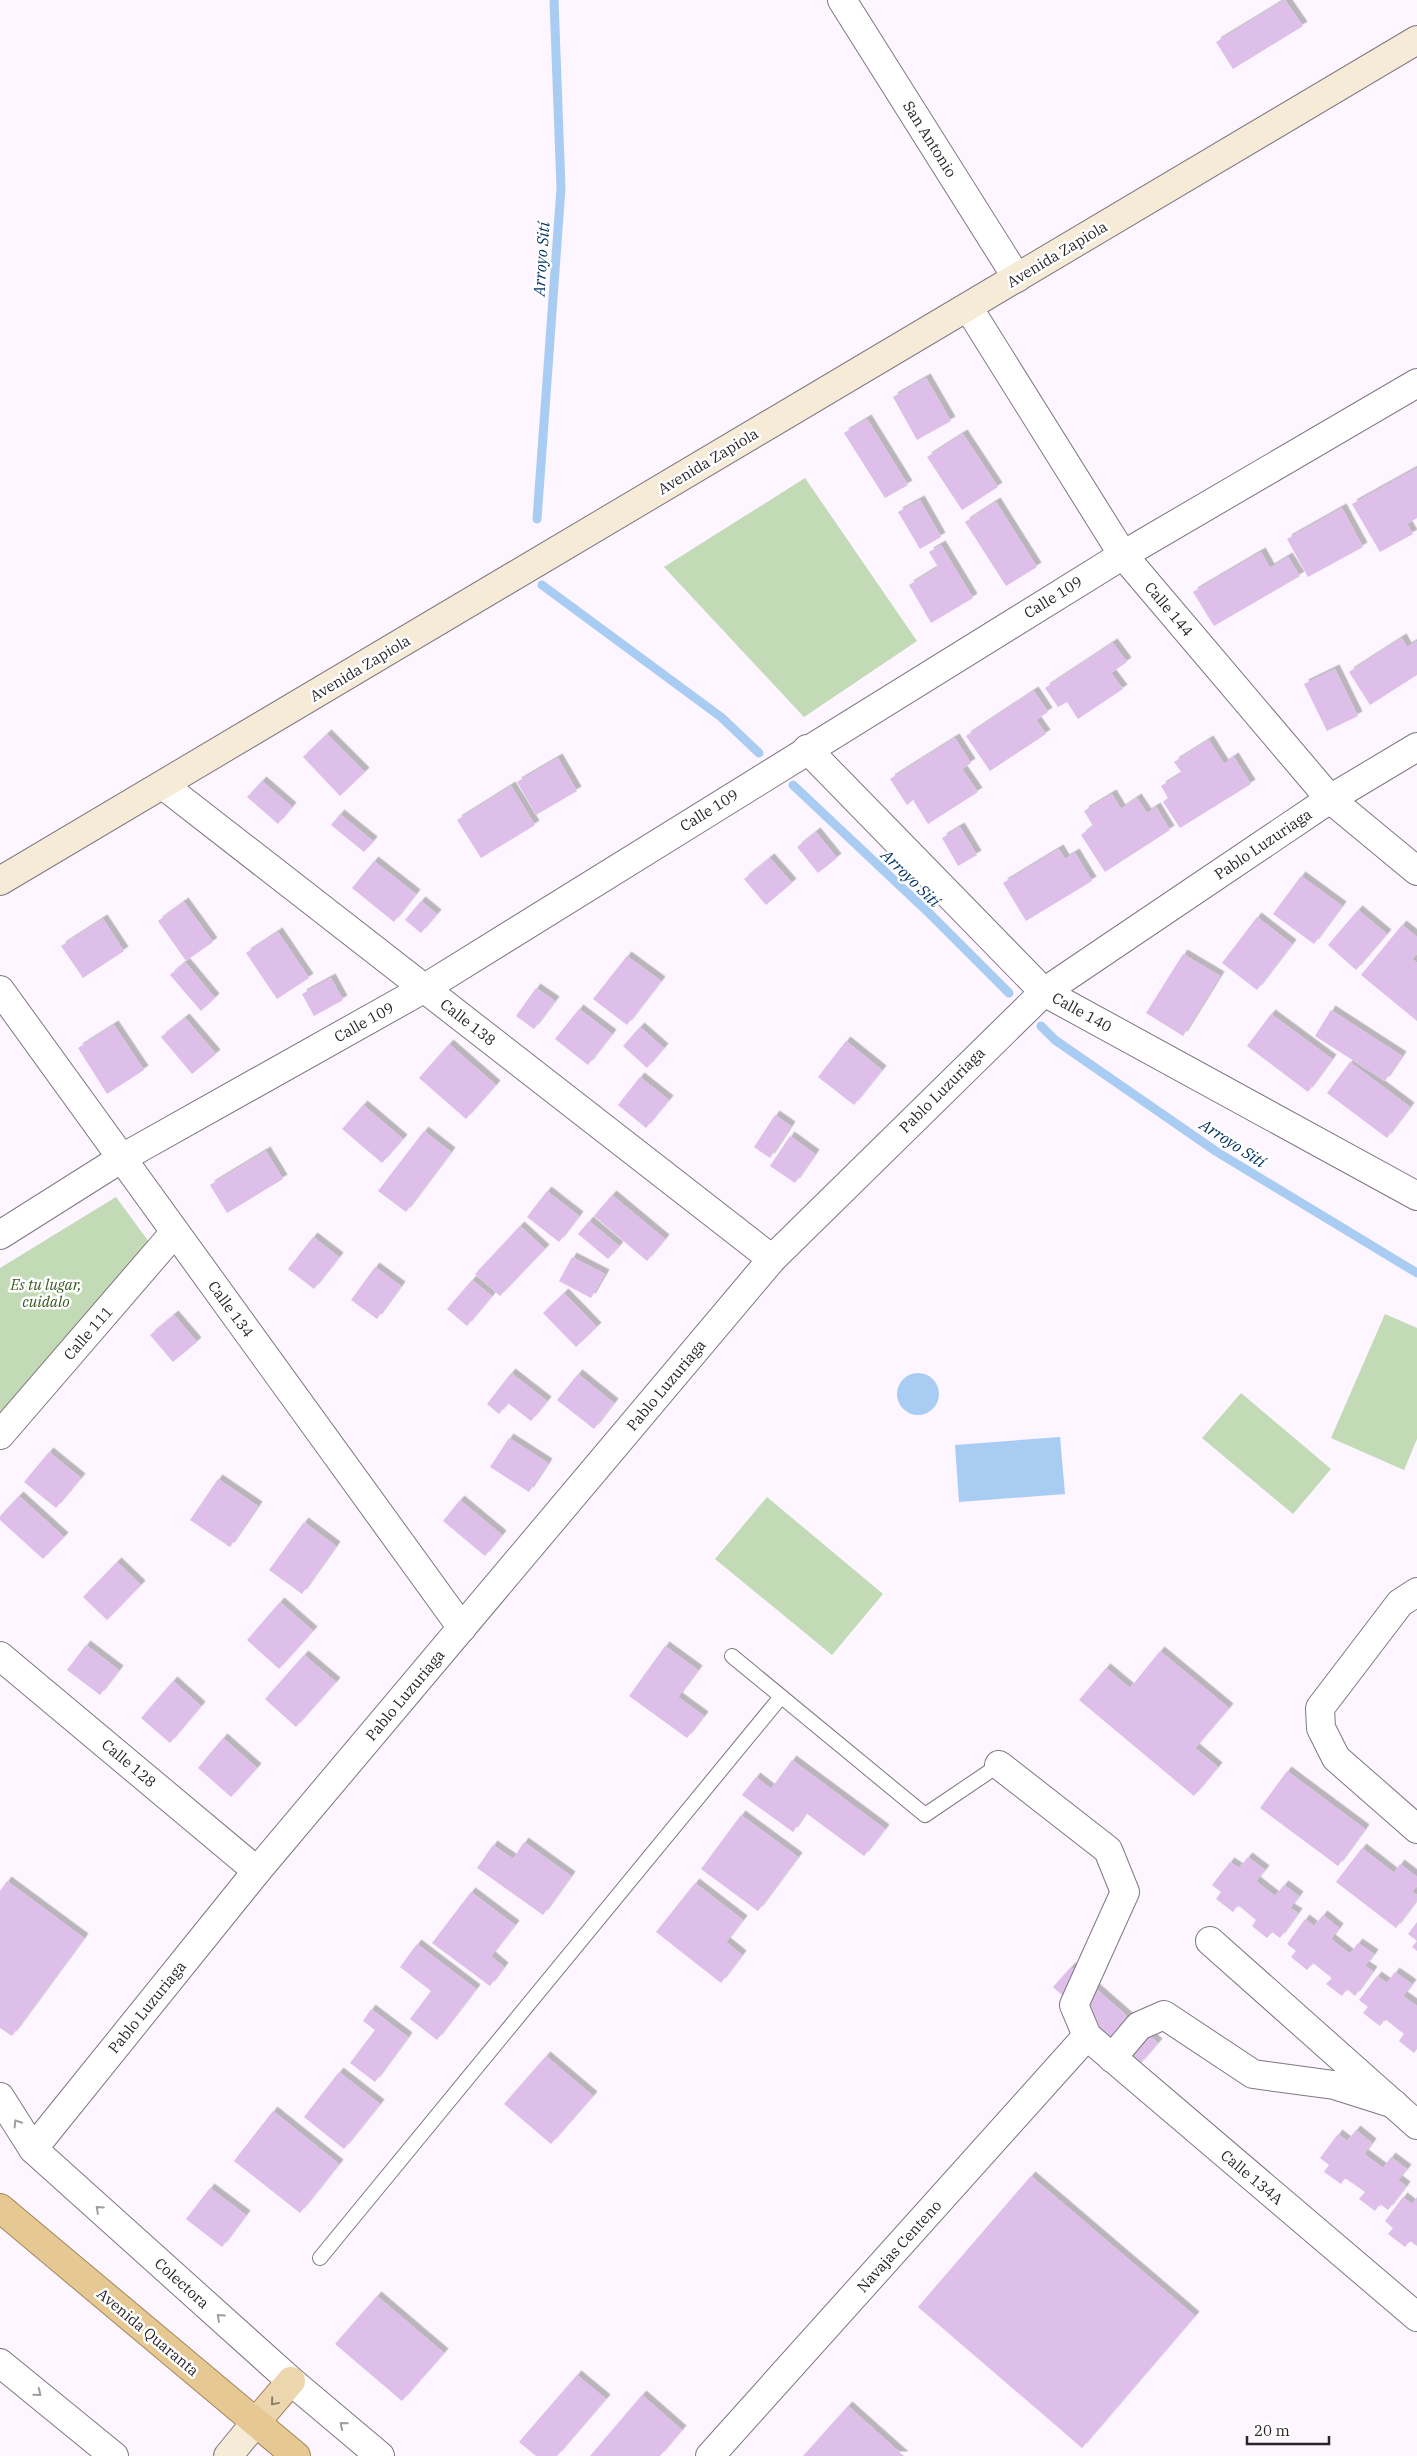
<svg xmlns="http://www.w3.org/2000/svg" width="1417" height="2456" font-family="'IBM Plex Serif',serif">
<style>
.green{fill:#c2dab5}
.water{fill:#a9ccf3}
.lines{fill:none;stroke-linecap:round;stroke-linejoin:round}
.stream{stroke:#a9ccf3;stroke-width:9}
.building{fill:#ddbfea;filter:url(#shadow)}
.service-casing{stroke:#7f7681;stroke-width:16}
.minor-casing{stroke:#7f7681;stroke-width:30}
.secondary-casing{stroke:#7f7681;stroke-width:30}
.primary-casing{stroke:#a0865b;stroke-width:30}
.trunk-casing{stroke:#a0865b;stroke-width:30}
.service{stroke:#fff;stroke-width:14}
.minor{stroke:#fff;stroke-width:28}
.secondary{stroke:#f6ebd6;stroke-width:28}
.primary{stroke:#ecd6ad;stroke-width:28}
.trunk{stroke:#e6c892;stroke-width:28}
.oneway{stroke:#9e9d9f}
.oneway2{stroke:#8a7e6b}
.labels{text-anchor:middle;dominant-baseline:central;stroke-width:5;stroke-linejoin:round;paint-order:stroke}
.street-label{font-size:15px;fill:#282529;stroke:#fff}
.park-label{font-size:15px;font-style:italic;fill:#35581c;stroke:#fff}
.water-label{font-size:16px;font-style:italic;fill:#003362;stroke:#fff}
</style>
<defs>
<filter id="shadow"><feDropShadow dx="4.5" dy="-4.5" stdDeviation="0" flood-color="#0004"/></filter>
</defs>
<rect width="100%" height="100%" fill="#fdf5ff"/>
<g class="green">
<path d="M 805,478 L 917,641 L 804,717 L 664,567 Z"/>
<path d="M 116,1197 L 149,1242 L 0,1417 L 0,1268 Z"/>
<path d="M 1385,1314 L 1417,1328 L 1417,1439 L 1404,1470 L 1331,1438 Z"/>
<path d="M 1241,1393 L 1331,1469 L 1293,1514 L 1202,1438 Z"/>
<path d="M 767,1497 L 883,1594 L 832,1655 L 715,1559 Z"/>
</g>
<g class="water">
<circle cx="918" cy="1394" r="21"/>
<path d="M 1060,1437 L 1065,1494 L 959,1502 L 955,1445 Z"/>
</g>
<g class="lines">
<g class="stream">
<path d="M 537,519 L 561,188 L 554,0"/>
<path d="M 542,585 L 721,717 L 759,753"/>
<path d="M 793,785 L 930,914 L 1009,993"/>
<path d="M 1041,1026 L 1055,1040 L 1217,1152 L 1417,1273"/>
</g>
</g>
<g class="building">
<path d="M 1285,0 L 1303,26 L 1233,69 L 1216,42 Z"/>
<path d="M 926,378 L 951,421 L 917,440 L 893,397 Z"/>
<path d="M 867,419 L 908,485 L 885,498 L 844,433 Z"/>
<path d="M 963,434 L 998,487 L 962,510 L 927,457 Z"/>
<path d="M 1417,468 L 1417,518 L 1407,524 L 1413,534 L 1380,552 L 1352,504 Z"/>
<path d="M 920,500 L 941,537 L 920,549 L 898,512 Z"/>
<path d="M 996,502 L 1037,567 L 1006,586 L 965,522 Z"/>
<path d="M 1342,508 L 1363,547 L 1308,577 L 1287,539 Z"/>
<path d="M 941,545 L 973,598 L 931,623 L 909,585 L 938,567 L 929,552 Z"/>
<path d="M 1261,552 L 1270,568 L 1288,557 L 1300,576 L 1214,626 L 1193,592 Z"/>
<path d="M 1402,638 L 1407,647 L 1417,641 L 1417,675 L 1370,705 L 1349,672 Z"/>
<path d="M 1113,643 L 1127,662 L 1111,673 L 1123,689 L 1078,719 L 1067,702 L 1058,707 L 1045,688 Z"/>
<path d="M 1335,669 L 1358,716 L 1327,731 L 1304,684 Z"/>
<path d="M 1034,691 L 1048,712 L 1036,720 L 1046,734 L 990,771 L 966,736 Z"/>
<path d="M 327,734 L 365,772 L 340,796 L 303,757 Z"/>
<path d="M 955,738 L 971,763 L 962,769 L 978,792 L 928,824 L 913,800 L 907,805 L 890,779 Z"/>
<path d="M 1209,740 L 1224,764 L 1234,757 L 1251,784 L 1180,828 L 1163,802 L 1168,798 L 1161,786 L 1182,773 L 1174,762 Z"/>
<path d="M 558,758 L 577,791 L 536,815 L 517,782 Z"/>
<path d="M 262,781 L 292,807 L 278,824 L 247,797 Z"/>
<path d="M 511,786 L 535,825 L 481,858 L 457,820 Z"/>
<path d="M 1112,794 L 1121,809 L 1137,798 L 1147,813 L 1156,807 L 1170,830 L 1105,872 L 1081,835 L 1093,826 L 1084,811 Z"/>
<path d="M 340,814 L 373,841 L 364,852 L 331,825 Z"/>
<path d="M 960,827 L 977,855 L 958,866 L 942,838 Z"/>
<path d="M 816,832 L 837,858 L 818,873 L 797,847 Z"/>
<path d="M 1059,849 L 1065,859 L 1075,853 L 1092,881 L 1026,921 L 1003,883 Z"/>
<path d="M 770,858 L 792,883 L 766,905 L 744,879 Z"/>
<path d="M 374,861 L 416,894 L 394,922 L 352,888 Z"/>
<path d="M 1301,876 L 1342,906 L 1314,944 L 1273,914 Z"/>
<path d="M 421,901 L 437,914 L 421,933 L 405,920 Z"/>
<path d="M 184,902 L 213,942 L 186,961 L 158,921 Z"/>
<path d="M 1358,910 L 1387,934 L 1356,970 L 1328,945 Z"/>
<path d="M 1257,917 L 1292,944 L 1257,990 L 1222,963 Z"/>
<path d="M 103,919 L 124,951 L 83,978 L 61,946 Z"/>
<path d="M 1402,925 L 1417,937 L 1417,953 L 1412,959 L 1417,963 L 1417,1021 L 1361,975 Z"/>
<path d="M 278,932 L 309,978 L 277,999 L 246,953 Z"/>
<path d="M 1183,954 L 1220,976 L 1183,1036 L 1146,1013 Z"/>
<path d="M 627,956 L 661,981 L 627,1025 L 593,999 Z"/>
<path d="M 185,962 L 215,998 L 201,1011 L 170,975 Z"/>
<path d="M 331,978 L 343,1000 L 314,1016 L 302,994 Z"/>
<path d="M 536,988 L 555,1001 L 534,1029 L 516,1016 Z"/>
<path d="M 579,1009 L 612,1034 L 588,1065 L 555,1039 Z"/>
<path d="M 1331,1010 L 1402,1056 L 1385,1081 L 1315,1036 Z"/>
<path d="M 1271,1014 L 1332,1059 L 1308,1092 L 1247,1046 Z"/>
<path d="M 185,1018 L 216,1054 L 192,1074 L 161,1037 Z"/>
<path d="M 114,1025 L 144,1070 L 107,1094 L 78,1048 Z"/>
<path d="M 640,1027 L 664,1048 L 647,1068 L 623,1046 Z"/>
<path d="M 846,1041 L 882,1070 L 854,1105 L 818,1077 Z"/>
<path d="M 449,1044 L 496,1085 L 466,1119 L 419,1078 Z"/>
<path d="M 1350,1062 L 1410,1107 L 1387,1138 L 1327,1093 Z"/>
<path d="M 640,1077 L 669,1100 L 646,1128 L 618,1105 Z"/>
<path d="M 363,1105 L 403,1139 L 382,1163 L 342,1129 Z"/>
<path d="M 775,1115 L 791,1126 L 770,1158 L 754,1147 Z"/>
<path d="M 424,1131 L 451,1152 L 406,1212 L 378,1191 Z"/>
<path d="M 790,1136 L 815,1154 L 795,1183 L 770,1166 Z"/>
<path d="M 266,1151 L 283,1179 L 227,1213 L 210,1185 Z"/>
<path d="M 547,1191 L 579,1216 L 559,1242 L 527,1217 Z"/>
<path d="M 612,1195 L 665,1239 L 647,1261 L 594,1216 Z"/>
<path d="M 589,1221 L 619,1246 L 608,1259 L 578,1234 Z"/>
<path d="M 520,1226 L 545,1249 L 500,1296 L 475,1274 Z"/>
<path d="M 313,1237 L 339,1257 L 314,1289 L 288,1269 Z"/>
<path d="M 572,1257 L 605,1274 L 591,1298 L 559,1281 Z"/>
<path d="M 375,1267 L 401,1286 L 377,1319 L 351,1300 Z"/>
<path d="M 472,1280 L 492,1296 L 467,1326 L 447,1309 Z"/>
<path d="M 564,1293 L 597,1327 L 576,1347 L 543,1313 Z"/>
<path d="M 174,1315 L 197,1342 L 173,1362 L 150,1335 Z"/>
<path d="M 511,1373 L 547,1401 L 531,1421 L 508,1403 L 499,1414 L 487,1404 Z"/>
<path d="M 578,1374 L 614,1403 L 594,1429 L 557,1400 Z"/>
<path d="M 509,1438 L 548,1463 L 529,1492 L 490,1467 Z"/>
<path d="M 49,1452 L 81,1478 L 56,1508 L 24,1482 Z"/>
<path d="M 218,1479 L 258,1506 L 230,1547 L 190,1520 Z"/>
<path d="M 19,1496 L 64,1537 L 43,1559 L 0,1520 L 0,1516 Z"/>
<path d="M 460,1500 L 502,1535 L 485,1556 L 443,1521 Z"/>
<path d="M 304,1522 L 336,1546 L 302,1594 L 269,1570 Z"/>
<path d="M 117,1562 L 141,1585 L 107,1620 L 83,1597 Z"/>
<path d="M 280,1602 L 313,1631 L 279,1669 L 247,1640 Z"/>
<path d="M 86,1645 L 119,1670 L 100,1695 L 67,1670 Z"/>
<path d="M 665,1646 L 698,1670 L 678,1697 L 704,1716 L 687,1738 L 629,1696 Z"/>
<path d="M 1160,1651 L 1229,1708 L 1195,1748 L 1218,1767 L 1194,1796 L 1079,1700 L 1106,1668 L 1130,1688 Z"/>
<path d="M 304,1655 L 336,1682 L 296,1727 L 265,1699 Z"/>
<path d="M 173,1681 L 201,1706 L 170,1743 L 141,1718 Z"/>
<path d="M 223,1738 L 257,1768 L 231,1797 L 198,1768 Z"/>
<path d="M 792,1760 L 885,1829 L 864,1856 L 806,1813 L 793,1832 L 742,1795 L 756,1777 L 771,1789 Z"/>
<path d="M 1287,1771 L 1365,1829 L 1338,1866 L 1260,1808 Z"/>
<path d="M 741,1815 L 798,1857 L 758,1911 L 701,1869 Z"/>
<path d="M 524,1842 L 571,1876 L 543,1915 L 477,1868 L 493,1845 L 513,1859 Z"/>
<path d="M 1362,1848 L 1394,1873 L 1400,1864 L 1417,1877 L 1417,1885 L 1412,1892 L 1417,1895 L 1417,1900 L 1396,1928 L 1336,1882 Z"/>
<path d="M 1248,1857 L 1265,1870 L 1256,1881 L 1275,1896 L 1284,1885 L 1299,1896 L 1290,1908 L 1298,1913 L 1280,1938 L 1272,1932 L 1267,1938 L 1252,1926 L 1256,1920 L 1238,1905 L 1233,1912 L 1216,1899 L 1221,1892 L 1212,1885 L 1230,1862 L 1239,1868 Z"/>
<path d="M 7,1881 L 84,1938 L 12,2036 L 0,2028 L 0,1891 Z"/>
<path d="M 695,1883 L 743,1920 L 726,1942 L 742,1955 L 721,1983 L 656,1932 Z"/>
<path d="M 471,1892 L 515,1925 L 491,1956 L 504,1967 L 490,1986 L 432,1943 Z"/>
<path d="M 1323,1915 L 1339,1928 L 1331,1939 L 1350,1954 L 1358,1943 L 1374,1954 L 1365,1966 L 1373,1971 L 1355,1996 L 1347,1989 L 1342,1996 L 1326,1984 L 1332,1978 L 1313,1963 L 1307,1970 L 1291,1957 L 1296,1951 L 1287,1944 L 1305,1919 L 1314,1926 Z"/>
<path d="M 1417,1922 L 1417,1951 L 1412,1947 L 1417,1941 L 1408,1934 Z"/>
<path d="M 417,1944 L 476,1989 L 437,2040 L 410,2019 L 431,1991 L 400,1967 Z"/>
<path d="M 1071,1967 L 1158,2043 L 1140,2064 L 1053,1987 Z"/>
<path d="M 1395,1972 L 1412,1984 L 1403,1996 L 1417,2006 L 1417,2049 L 1414,2053 L 1399,2041 L 1404,2034 L 1385,2019 L 1380,2026 L 1363,2013 L 1368,2007 L 1359,2000 L 1377,1976 L 1387,1983 Z"/>
<path d="M 371,2009 L 408,2037 L 375,2082 L 350,2063 L 375,2030 L 363,2021 Z"/>
<path d="M 546,2056 L 593,2096 L 551,2144 L 504,2104 Z"/>
<path d="M 339,2072 L 380,2104 L 344,2149 L 304,2117 Z"/>
<path d="M 273,2111 L 339,2164 L 300,2213 L 234,2161 Z"/>
<path d="M 1356,2130 L 1372,2143 L 1364,2154 L 1383,2168 L 1391,2157 L 1407,2169 L 1398,2180 L 1406,2186 L 1388,2210 L 1380,2204 L 1375,2211 L 1359,2199 L 1365,2192 L 1345,2178 L 1341,2184 L 1324,2172 L 1329,2165 L 1320,2158 L 1338,2134 L 1347,2141 Z"/>
<path d="M 1031,2176 L 1195,2316 L 1082,2448 L 918,2307 Z"/>
<path d="M 210,2188 L 246,2215 L 222,2247 L 186,2219 Z"/>
<path d="M 1403,2197 L 1412,2204 L 1417,2197 L 1417,2246 L 1410,2241 L 1405,2247 L 1388,2234 L 1393,2228 L 1385,2221 Z"/>
<path d="M 377,2296 L 444,2353 L 402,2401 L 335,2344 Z"/>
<path d="M 577,2375 L 606,2399 L 557,2456 L 536,2456 L 519,2442 Z"/>
<path d="M 642,2395 L 682,2430 L 660,2456 L 590,2456 Z"/>
<path d="M 848,2406 L 904,2456 L 803,2456 Z"/>
</g>
<g class="lines">
<g class="service-casing">
<g id="service">
<path d="M 732,1656 L 925,1815 L 999,1765"/>
<path d="M 320,2258 L 780,1698"/>
</g>
</g>
<g class="minor-casing">
<g id="minor">
<path d="M 842,0 L 1017,278"/>
<path d="M 968,307 L 1123,555 L 1330,799 L 1417,871"/>
<path d="M 807,749 L 1044,992 L 1417,1196"/>
<path d="M 163,785 L 772,1259"/>
<path d="M 0,990 L 462,1628"/>
<path d="M 0,1235 L 122,1158 L 425,988 L 1123,555 L 1417,383"/>
<path d="M 0,1435 L 175,1232"/>
<path d="M 1417,1592 L 1400,1603 L 1320,1708 L 1321,1728 L 1336,1758 L 1417,1829"/>
<path d="M 0,1656 L 257,1871"/>
<path d="M 999,1765 L 1108,1850 L 1125,1892 L 1074,2005 L 1087,2036 L 1417,2317"/>
<path d="M 1210,1941 L 1417,2125"/>
<path d="M 1112,2058 L 1139,2026 L 1164,2015 L 1253,2074 L 1334,2085 L 1394,2104"/>
<path d="M 0,2097 L 33,2149 L 291,2381 L 380,2456"/>
<path d="M 33,2149 L 257,1871 L 772,1259 L 1044,992 L 1330,799 L 1417,747"/>
<path d="M 0,2363 L 114,2456"/>
<path d="M 710,2456 L 1087,2036"/>
</g>
</g>
<g class="secondary-casing">
<g id="secondary">
<path d="M 0,881 L 1417,40"/>
<path d="M 228,2456 L 256,2422"/>
</g>
</g>
<g class="primary-casing">
<path id="primary" d="M 256,2422 L 291,2381"/>
</g>
<g class="trunk-casing">
<path id="trunk" d="M 0,2208 L 296,2456"/>
</g>
<use href="#service" class="service"/>
<use href="#minor" class="minor"/>
<use href="#secondary" class="secondary"/>
<use href="#primary" class="primary"/>
<use href="#trunk" class="trunk"/>
</g>
<defs><path id="oneway-chevron" d="M-2-3.5L2.5 0L-2 3.5" fill="none" stroke-width="1.6" stroke-linecap="round" stroke-linejoin="round" transform="scale(1.25)"/></defs>
<g class="oneway">
<use href="#oneway-chevron" transform="translate(17 2123) rotate(-122)"/>
<use href="#oneway-chevron" transform="translate(99 2209) rotate(-138)"/>
<use href="#oneway-chevron" transform="translate(220 2317) rotate(-138)"/>
<use href="#oneway-chevron" transform="translate(38 2393) rotate(39)"/>
<use href="#oneway-chevron" transform="translate(343 2425) rotate(-140)"/>
</g>
<use class="oneway2" href="#oneway-chevron" transform="translate(274 2402) rotate(130)"/>
<g class="labels">
<g class="street-label">
<text transform="translate(930 139) rotate(58)">San Antonio</text>
<text transform="translate(1057 254) rotate(-31)">Avenida Zapiola</text>
<text transform="translate(708 461) rotate(-31)">Avenida Zapiola</text>
<text transform="translate(1053 597) rotate(-32)">Calle 109</text>
<text transform="translate(1169 609) rotate(50)">Calle 144</text>
<text transform="translate(360 668) rotate(-31)">Avenida Zapiola</text>
<text transform="translate(709 810) rotate(-32)">Calle 109</text>
<text transform="translate(1263 844) rotate(-34)">Pablo Luzuriaga</text>
<text transform="translate(1082 1012) rotate(29)">Calle 140</text>
<text transform="translate(364 1022) rotate(-29)">Calle 109</text>
<text transform="translate(468 1022) rotate(38)">Calle 138</text>
<text transform="translate(942 1090) rotate(-45)">Pablo Luzuriaga</text>
<text transform="translate(231 1309) rotate(54)">Calle 134</text>
<text transform="translate(88 1333) rotate(-49)">Calle 111</text>
<text transform="translate(666 1385) rotate(-50)">Pablo Luzuriaga</text>
<text transform="translate(405 1695) rotate(-50)">Pablo Luzuriaga</text>
<text transform="translate(129 1763) rotate(40)">Calle 128</text>
<text transform="translate(147 2007) rotate(-51)">Pablo Luzuriaga</text>
<text transform="translate(1252 2177) rotate(40)">Calle 134A</text>
<text transform="translate(899 2246) rotate(-48)">Navajas Centeno</text>
<text transform="translate(182 2283) rotate(42)">Colectora</text>
<text transform="translate(148 2332) rotate(40)">Avenida Quaranta</text>
</g>
<g class="park-label">
<text x="46" y="1284">Es tu lugar,<tspan x="46" dy="17">cuidalo</tspan></text>
</g>
<g class="water-label">
<text transform="translate(541 259) rotate(-86)">Arroyo Sití</text>
<text transform="translate(911 878) rotate(44)">Arroyo Sití</text>
<text transform="translate(1233 1143) rotate(33)">Arroyo Sití</text>
</g>
</g>
<path d="M1247 2436v8h82v-8" fill="none" stroke="#282529" stroke-width="2.5"/>
<text x="1254" y="2436" font-size="15" fill="#282529" stroke="#ffffff" stroke-width="4" paint-order="stroke">20 m</text>
</svg>
